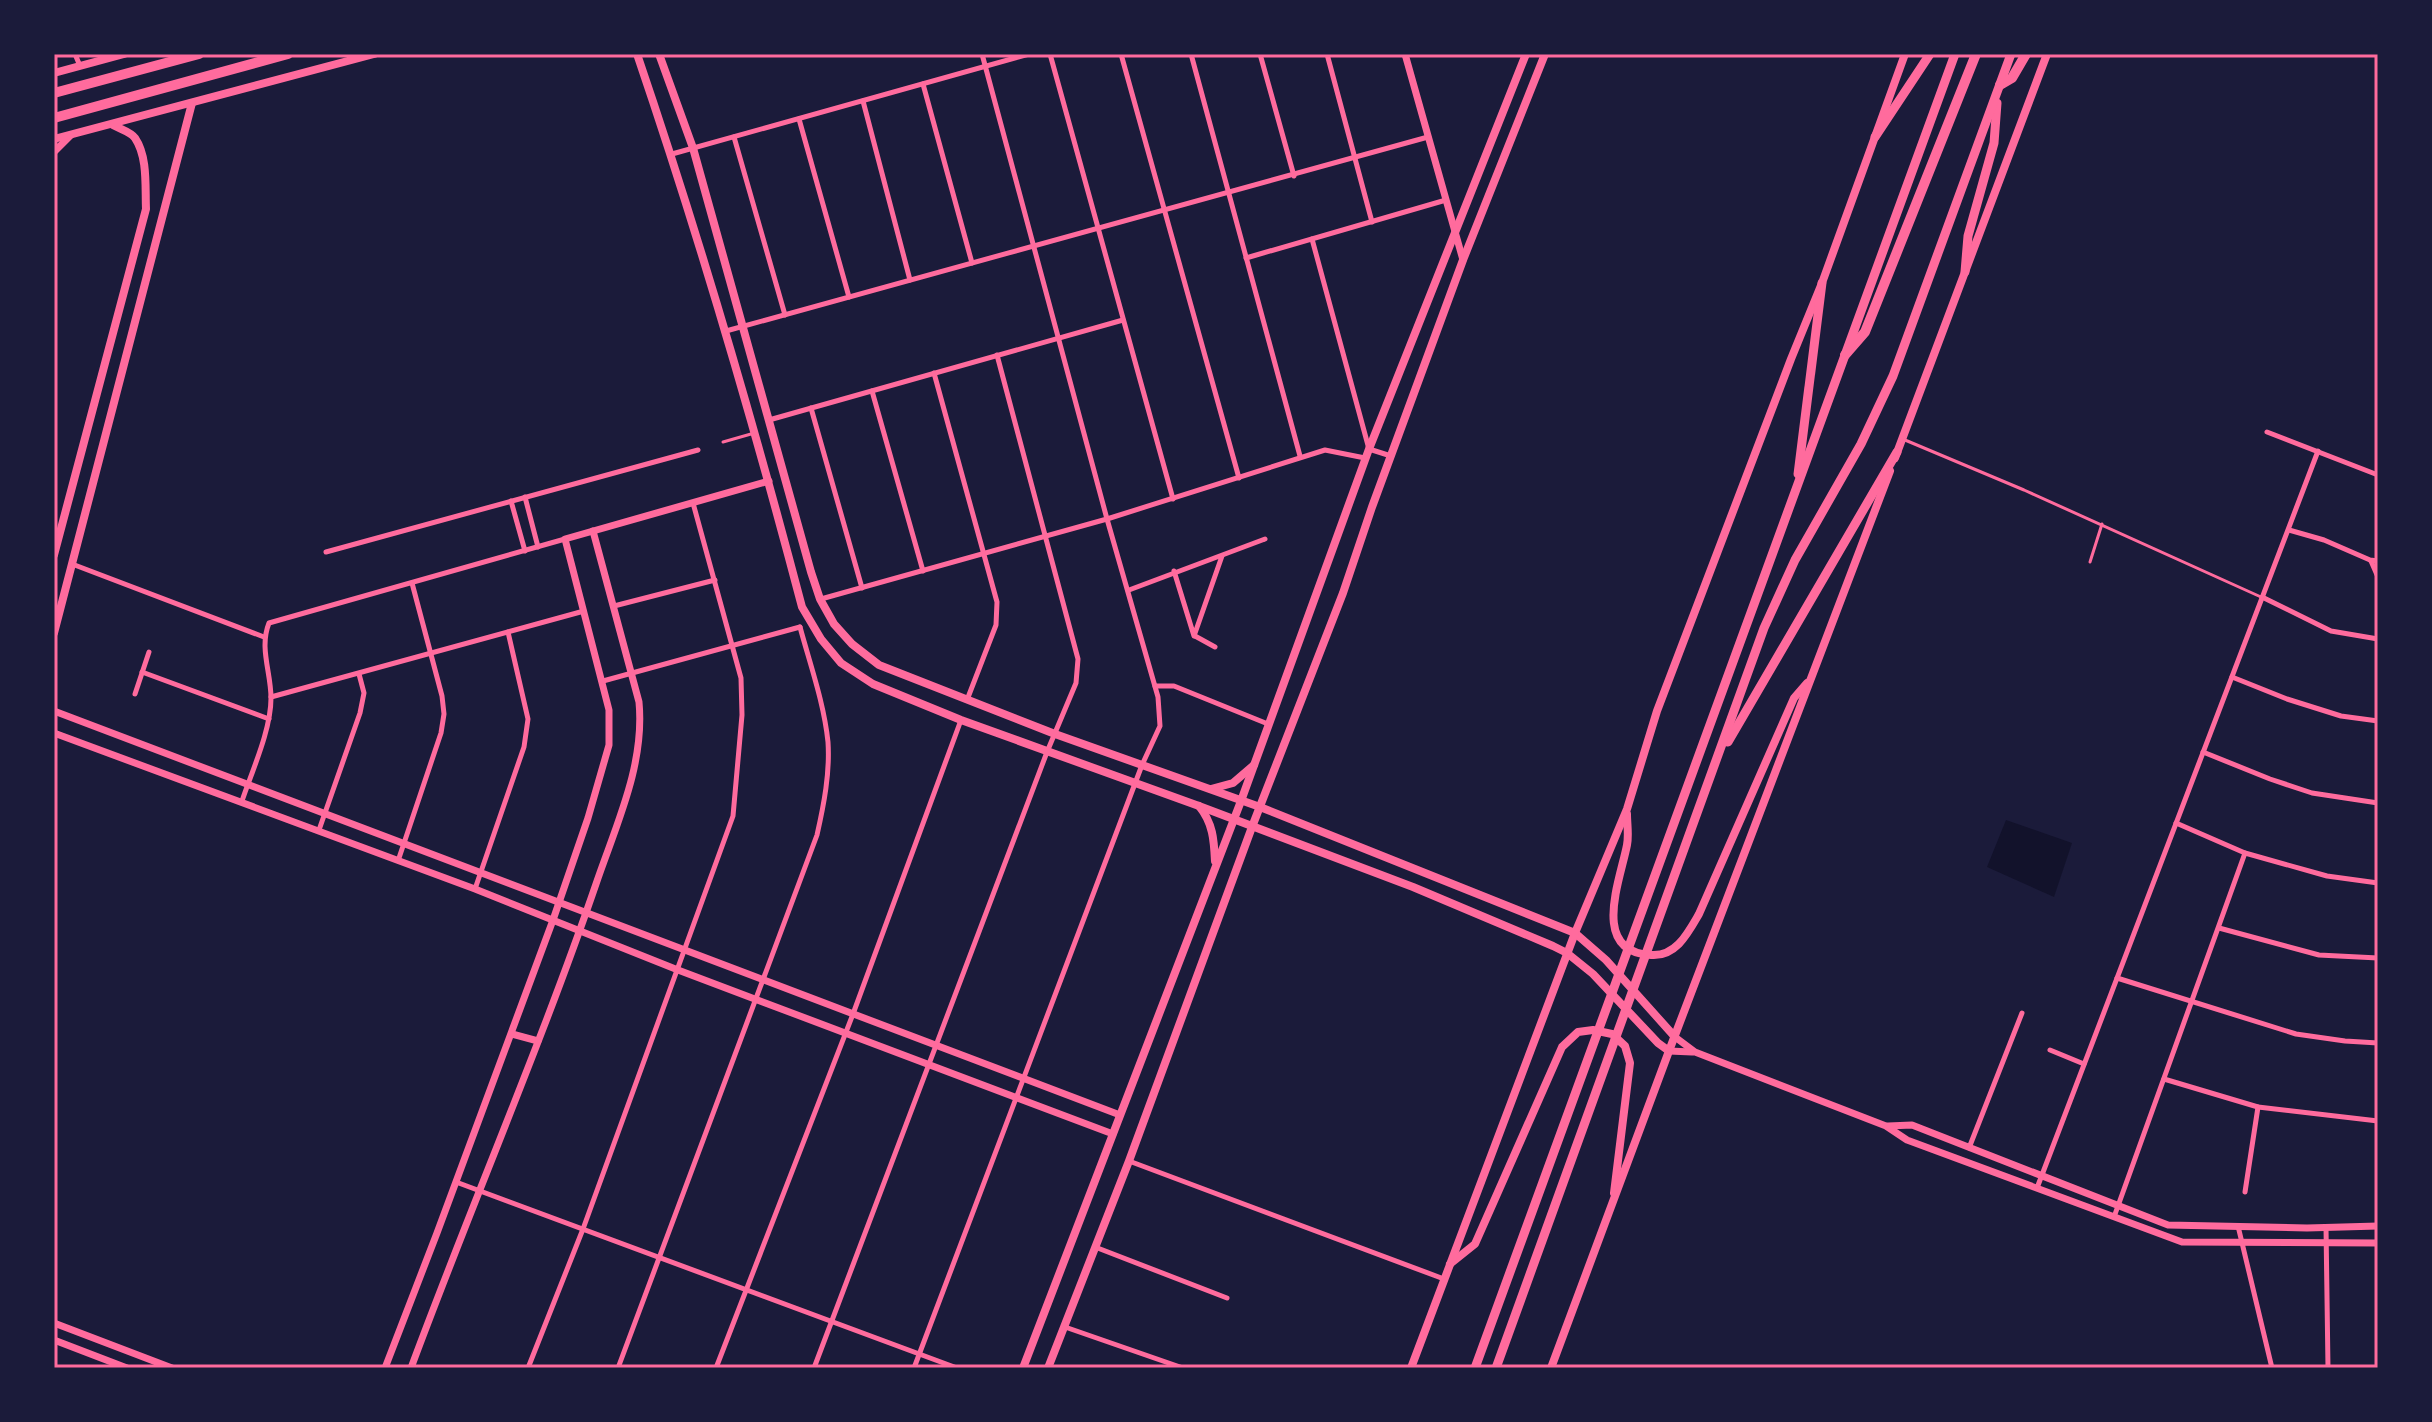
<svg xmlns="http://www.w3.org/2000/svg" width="2432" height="1422" font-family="'Asap Condensed',sans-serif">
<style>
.water{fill:#12122b}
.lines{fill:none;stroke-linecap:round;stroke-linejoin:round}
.service{stroke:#ff6b9d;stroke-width:3}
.minor{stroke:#ff6b9d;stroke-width:5}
.tertiary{stroke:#ff6b9d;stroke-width:7}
.secondary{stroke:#ff6b9d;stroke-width:8}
.trunk{stroke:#ff6b9d;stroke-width:9}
.motorway{stroke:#ff6b9d;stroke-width:10}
.neatline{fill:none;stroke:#ff6b9d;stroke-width:3}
</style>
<rect width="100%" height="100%" fill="#1b1b3a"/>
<path class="water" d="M 2006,820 L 2072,843 L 2054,897 L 1987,867 Z"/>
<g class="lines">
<g class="service">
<path d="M 1905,440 L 2024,490 L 2261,597"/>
<path d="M 723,442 L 751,434"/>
<path d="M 2090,562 L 2102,524"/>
</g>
<g class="minor">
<path d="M 75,54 L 80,66"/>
<path d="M 1050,54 L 1173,499"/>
<path d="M 1121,54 L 1239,478"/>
<path d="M 1191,54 L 1300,456"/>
<path d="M 1260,54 L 1294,176"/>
<path d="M 1327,54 L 1372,222"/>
<path d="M 923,84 L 972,263"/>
<path d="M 863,101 L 910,280"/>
<path d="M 799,119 L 849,297"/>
<path d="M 734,137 L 785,315"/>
<path d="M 672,154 L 1029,54"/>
<path d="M 1312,239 L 1369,449 L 1391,456"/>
<path d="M 1246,258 L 1446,200"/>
<path d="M 726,331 L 1428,137"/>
<path d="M 934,373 L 997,602 L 996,625 L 967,700"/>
<path d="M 872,391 L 923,571"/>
<path d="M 811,408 L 862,588"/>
<path d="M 769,420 L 1123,320"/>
<path d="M 2267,432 L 2378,475"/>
<path d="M 525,497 L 538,547"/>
<path d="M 511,501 L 525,551"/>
<path d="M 2289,530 L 2324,540 L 2370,560 L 2378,561"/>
<path d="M 326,552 L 698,450"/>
<path d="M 2371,561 L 2378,577"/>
<path d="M 72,564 L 264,637"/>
<path d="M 1174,571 L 1194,636 L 1222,556"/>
<path d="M 1129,590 L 1265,539"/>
<path d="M 2262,597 L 2331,631 L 2378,639"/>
<path d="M 821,599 L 1107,519 L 1325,450 L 1365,458"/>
<path d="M 614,606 L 715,580"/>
<path d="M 1195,636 L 1215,647"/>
<path d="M 142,672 L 269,719"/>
<path d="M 2232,677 L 2287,699 L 2341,716 L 2378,721"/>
<path d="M 603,681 L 800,627"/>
<path d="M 1155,686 L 1174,686 L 1268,724"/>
<path d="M 135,694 L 149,652"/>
<path d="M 271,697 L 584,611"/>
<path d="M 2203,752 L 2270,779 L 2312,793 L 2378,803"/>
<path d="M 242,801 C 252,771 271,730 271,698 C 271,672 259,648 269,623 L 565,539"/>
<path d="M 2176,823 L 2245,853 L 2327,876 L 2378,883"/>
<path d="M 319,830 L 360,713 L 364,693 L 359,674"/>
<path d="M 398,861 L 441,733 L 444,714 L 442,696 L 412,583"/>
<path d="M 475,889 L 524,747 L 528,719 L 508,632"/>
<path d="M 2219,928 L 2319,955 L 2378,958"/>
<path d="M 2117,978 L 2296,1034 L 2345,1041 L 2378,1043"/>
<path d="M 2050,1050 L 2084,1064"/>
<path d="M 2164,1079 L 2258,1107 L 2378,1121"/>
<path d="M 1969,1148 L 2022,1013"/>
<path d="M 1129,1161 L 1444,1279"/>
<path d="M 456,1182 L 957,1368"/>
<path d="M 2037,1188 L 2318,451"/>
<path d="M 2245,1192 L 2258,1107"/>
<path d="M 2114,1217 L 2245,853"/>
<path d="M 2238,1226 L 2272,1368"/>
<path d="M 2326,1227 L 2328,1368"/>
<path d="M 1095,1247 L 1227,1298"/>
<path d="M 1065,1327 L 1183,1368"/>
<path d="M 528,1368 L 583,1229 L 733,816 L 742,715 L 741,678 L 693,503"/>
<path d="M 618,1368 L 817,835 C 824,804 830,773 828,742 C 824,703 810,664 800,627"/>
<path d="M 716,1368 L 853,1014 L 961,720"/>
<path d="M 814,1368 L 1047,752 L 1076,683 L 1078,659 L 997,355"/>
<path d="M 914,1368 L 1142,765 L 1160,726 L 1158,697 L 1107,519 L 982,54"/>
</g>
<g class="tertiary">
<path d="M 1405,54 L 1463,260"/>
<path d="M 54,152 L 71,135"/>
<path d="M 54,711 L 1120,1115"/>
<path d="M 54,733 L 475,889 L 678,970 L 1113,1134"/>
<path d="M 512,1034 L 538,1041"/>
<path d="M 1675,1037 L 1695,1052 L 1886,1126 L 1907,1140 L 2182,1242 L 2378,1243"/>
<path d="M 1669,1051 L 1692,1052"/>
<path d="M 1888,1126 L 1912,1125 L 2168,1225 L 2307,1228 L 2378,1226"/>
<path d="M 54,1323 L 172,1368"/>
<path d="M 54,1340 L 127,1368"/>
<path d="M 385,1368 L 437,1233 L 553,920 L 588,818 L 609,745 L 609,710 L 565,539 L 769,481"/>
<path d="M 411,1368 C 471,1206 540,1047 596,884 C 616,825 645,765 639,702 L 593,531"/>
</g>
<g class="secondary">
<path d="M 637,54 C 699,236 753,421 802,607 L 821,639 L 841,663 L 873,684 L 961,720 L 1199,806 L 1413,887 L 1553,946 L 1567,953 L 1593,974 L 1658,1043 L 1669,1051"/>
<path d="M 659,54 L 693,148 L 811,572 L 820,599 L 834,624 L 852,644 L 879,665 L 1055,734 L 1260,807 L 1575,933 L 1606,960 L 1675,1037"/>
<path d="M 54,73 L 124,54"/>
<path d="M 54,139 L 374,54"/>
<path d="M 1895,458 L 2047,54"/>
<path d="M 54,555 L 146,209 C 145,187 148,157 135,138 C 131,132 120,129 113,125"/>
<path d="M 54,633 L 192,103"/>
<path d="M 1211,789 L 1233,783 L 1254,765"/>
<path d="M 1199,806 C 1213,823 1214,840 1215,861"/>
<path d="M 1627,814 C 1627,824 1629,835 1627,845 C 1620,881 1590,952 1651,955 C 1676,957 1688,933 1699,914 L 1794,698 L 1807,683"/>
<path d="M 1450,1264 L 1475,1244 L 1562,1047 L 1578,1032 L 1593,1030 L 1612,1034 L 1625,1046 L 1630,1063 L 1614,1193"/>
<path d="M 1023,1368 L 1241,801 L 1369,449 L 1526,54"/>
<path d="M 1048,1368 L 1129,1161 L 1252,827 L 1343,593 L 1372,507 L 1463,260 L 1545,54"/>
<path d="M 1411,1368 L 1575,933 L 1627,809 L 1657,711 L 1791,359 L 1822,283 L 1905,54"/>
<path d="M 1551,1368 L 1669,1051 L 1890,471"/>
</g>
<g class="trunk">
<path d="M 1875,137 L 1930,54"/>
<path d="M 1965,272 L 1968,236 L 1994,143 L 1997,103"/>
<path d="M 1798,474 L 1822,283"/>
<path d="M 1728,742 L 1897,452"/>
<path d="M 1475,1368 L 1955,54"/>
<path d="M 1496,1368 L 1764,628 L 1795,560 L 1861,444 L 1893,376 L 2011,54"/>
</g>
<g class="motorway">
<path d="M 2000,85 L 2012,78 L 2026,54"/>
<path d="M 54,93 L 199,54"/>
<path d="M 54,118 L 288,54"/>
<path d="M 1845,355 L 1865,332 L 1976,54"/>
</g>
</g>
<rect width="2432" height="1422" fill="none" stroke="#1b1b3a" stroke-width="112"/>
<rect x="56" y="56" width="2320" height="1310" class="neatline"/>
</svg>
